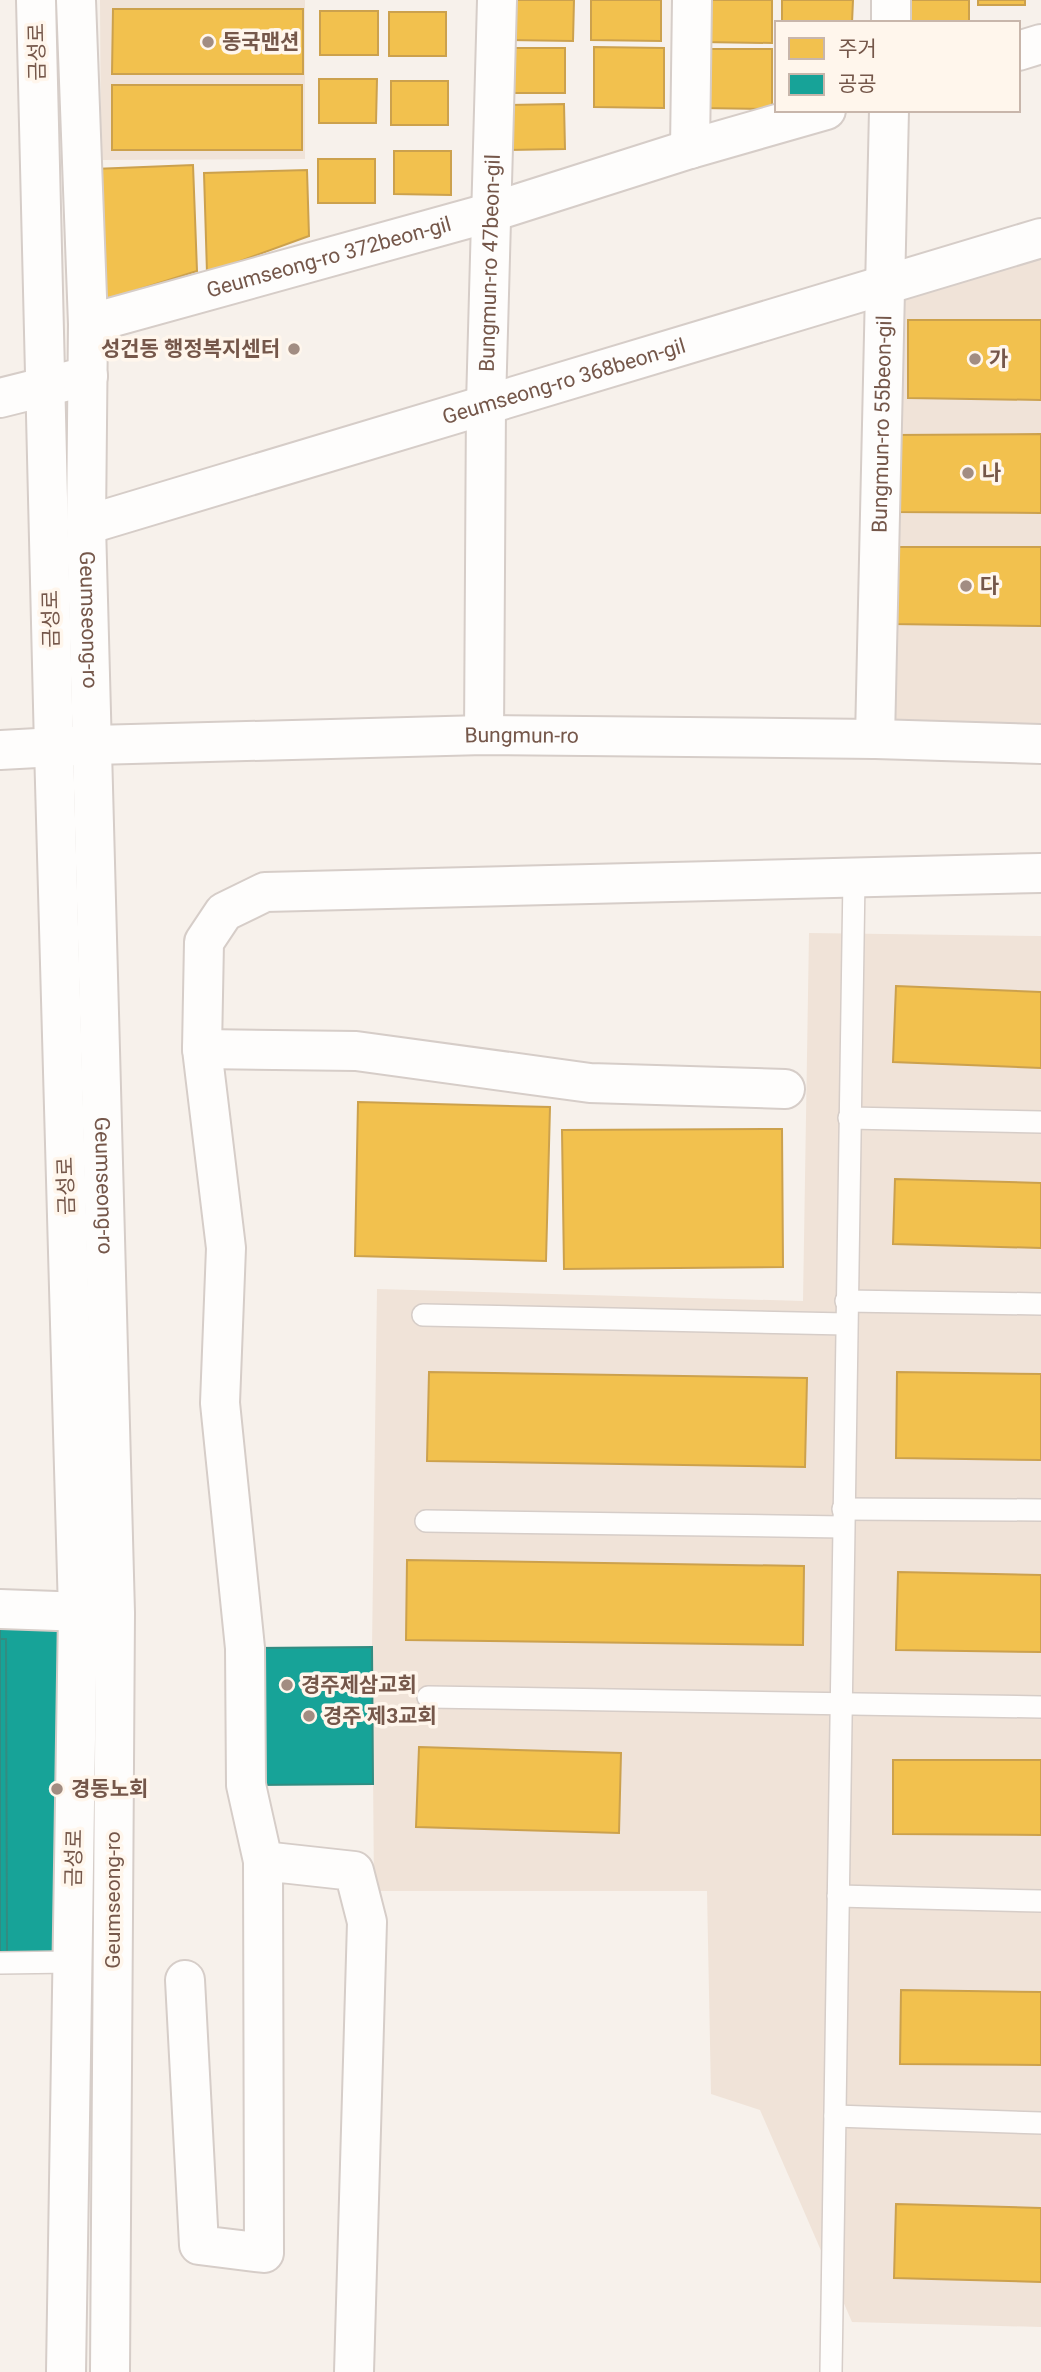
<svg xmlns="http://www.w3.org/2000/svg" width="1041" height="2372" font-family="Roboto,'Noto Sans KR',sans-serif">
<style>
.residential{fill:#f0e3d8}
.homes{fill:#f2c14e;stroke:#cca14d;stroke-width:2}
.public{fill:#17a398;stroke:#338c81;stroke-width:2}
.lines{fill:none;stroke-linecap:round;stroke-linejoin:round}
.service-casing{stroke:#d6cdc8;stroke-width:24}
.minor-casing{stroke:#d6cdc8;stroke-width:42}
.tertiary-casing{stroke:#d6cdc8;stroke-width:42}
.service{stroke:#fefdfc;stroke-width:21}
.minor{stroke:#fefdfc;stroke-width:38}
.tertiary{stroke:#fefdfc;stroke-width:38}
.poi-dot{fill:#a28d82;stroke:#fff6ec;stroke-width:2.5}
.labels{text-anchor:middle;dominant-baseline:central;stroke-width:7;stroke-linejoin:round;paint-order:stroke}
.poi-label{font-size:21px;font-weight:bold;fill:#75574a;stroke:#fff6ec;text-anchor:start}
.street-label{font-size:21px;fill:#75574a;stroke:#fff6ec}
</style>
<rect width="100%" height="100%" fill="#f7f1eb"/>
<g class="residential">
<path d="M 100,0 L 305,0 L 305,159 L 101,160 Z"/>
<path d="M 1041,238 L 1041,744 L 875,739 L 885,284 Z"/>
<path d="M 809,933 L 1041,936 L 1041,2327 L 852,2322 L 760,2110 L 711,2094 L 707,1891 L 374,1891 L 372,1647 L 377,1289 L 803,1301 Z"/>
</g>
<g class="homes">
<path d="M 504,0 L 574,0 L 573,41 L 503,40 Z"/>
<path d="M 591,0 L 661,0 L 661,41 L 591,40 Z"/>
<path d="M 702,0 L 772,0 L 772,43 L 702,42 Z"/>
<path d="M 782,0 L 853,0 L 852,23 L 782,23 Z"/>
<path d="M 898,0 L 969,0 L 969,22 L 898,21 Z"/>
<rect x="978" y="0" width="47" height="5"/>
<path d="M 113,9 L 303,9 L 303,74 L 112,74 Z"/>
<rect x="320" y="11" width="58" height="44"/>
<rect x="389" y="12" width="57" height="44"/>
<path d="M 594,47 L 664,48 L 664,108 L 594,107 Z"/>
<rect x="508" y="48" width="57" height="45"/>
<path d="M 702,49 L 772,49 L 772,109 L 702,108 Z"/>
<path d="M 319,79 L 377,79 L 376,123 L 319,123 Z"/>
<rect x="391" y="81" width="57" height="44"/>
<rect x="112" y="85" width="190" height="65"/>
<path d="M 564,104 L 565,149 L 508,150 L 508,105 Z"/>
<path d="M 394,151 L 451,151 L 451,195 L 394,194 Z"/>
<rect x="318" y="159" width="57" height="44"/>
<path d="M 193,165 L 197,271 L 99,302 L 94,169 Z"/>
<path d="M 307,170 L 309,236 L 207,273 L 204,173 Z"/>
<path d="M 908,320 L 1041,320 L 1041,400 L 908,398 Z"/>
<path d="M 1041,434 L 1041,513 L 894,512 L 894,435 Z"/>
<path d="M 891,547 L 1041,547 L 1041,626 L 891,624 Z"/>
<path d="M 896,986 L 1041,992 L 1041,1068 L 893,1062 Z"/>
<path d="M 358,1102 L 550,1107 L 546,1261 L 355,1256 Z"/>
<path d="M 782,1129 L 783,1267 L 564,1269 L 562,1130 Z"/>
<path d="M 895,1179 L 1041,1183 L 1041,1248 L 893,1244 Z"/>
<path d="M 429,1372 L 807,1378 L 805,1467 L 427,1461 Z"/>
<path d="M 897,1372 L 1041,1374 L 1041,1460 L 896,1458 Z"/>
<path d="M 407,1560 L 804,1566 L 803,1645 L 406,1640 Z"/>
<path d="M 898,1572 L 1041,1575 L 1041,1652 L 896,1650 Z"/>
<path d="M 419,1747 L 621,1753 L 619,1833 L 416,1827 Z"/>
<path d="M 893,1760 L 1041,1760 L 1041,1835 L 893,1834 Z"/>
<path d="M 901,1990 L 1041,1992 L 1041,2065 L 900,2064 Z"/>
<path d="M 896,2204 L 1041,2208 L 1041,2282 L 894,2278 Z"/>
</g>
<g class="public">
<path d="M 0,1609 L 115,1613 L 113,1966 L 0,1965 Z"/>
<path d="M 0,1639 L 6,1639 L 7,1957 L 0,1957 Z"/>
<path d="M 372,1647 L 373,1784 L 246,1785 L 245,1648 Z"/>
</g>
<g class="lines">
<g class="service-casing">
<g id="service">
<path d="M 849,1118 L 1041,1122"/>
<path d="M 846,1301 L 1041,1304"/>
<path d="M 423,1315 L 846,1324"/>
<path d="M 843,1509 L 1041,1510"/>
<path d="M 426,1521 L 843,1527"/>
<path d="M 428,1697 L 1041,1707"/>
<path d="M 838,1896 L 1041,1901"/>
<path d="M 0,1963 L 72,1962"/>
<path d="M 835,2116 L 1041,2123"/>
<path d="M 831,2372 L 854,878"/>
</g>
</g>
<g class="minor-casing">
<g id="minor">
<path d="M 891,23 L 891,0"/>
<path d="M 1018,51 L 1041,44"/>
<path d="M 690,149 L 692,0"/>
<path id="s1" d="M 88,324 L 492,212 L 690,149 L 826,110"/>
<path d="M 0,398 L 88,376"/>
<path id="s2" d="M 86,525 L 1041,238"/>
<path id="s3" d="M 484,735 L 486,404 L 497,0"/>
<path id="s4" d="M 875,739 L 889,110"/>
<path d="M 202,1049 L 356,1051 L 590,1083 L 785,1089"/>
<path d="M 0,1609 L 113,1613"/>
<path d="M 263,1861 L 246,1785 L 245,1648 L 220,1403 L 226,1248 L 202,1049 L 204,942 L 224,912 L 265,892 L 1041,873"/>
<path d="M 185,1980 L 199,2245 L 264,2253 L 263,1861 L 354,1871 L 367,1922 L 354,2372"/>
</g>
</g>
<g class="tertiary-casing">
<g id="tertiary">
<path d="M 36,0 L 54,747 L 78,1612 L 66,2372"/>
<path id="s5" d="M 76,0 L 88,324 L 86,525 L 115,1613 L 110,2372"/>
<path id="s6" d="M 0,750 L 93,745 L 484,735 L 875,739 L 1041,744"/>
</g>
</g>
<use href="#service" class="service"/>
<use href="#minor" class="minor"/>
<use href="#tertiary" class="tertiary"/>
</g>
<g class="poi-dot">
<circle cx="208" cy="42" r="7"/>
<circle cx="294" cy="349" r="7"/>
<circle cx="975" cy="359" r="7"/>
<circle cx="968" cy="473" r="7"/>
<circle cx="966" cy="586" r="7"/>
<circle cx="287" cy="1685" r="7"/>
<circle cx="309" cy="1716" r="7"/>
<circle cx="57" cy="1789" r="7"/>
</g>
<g class="labels">
<g class="poi-label">
<text x="222" y="42">동국맨션</text>
<text x="280" y="349" text-anchor="end">성건동 행정복지센터</text>
<text x="989" y="359">가</text>
<text x="982" y="473">나</text>
<text x="980" y="586">다</text>
<text x="301" y="1685">경주제삼교회</text>
<text x="323" y="1716">경주 제3교회</text>
<text x="71" y="1789">경동노회</text>
</g>
<g class="street-label">
<text transform="translate(37 52) rotate(-91)">금성로</text>
<text stroke="none"><textPath href="#s1" startOffset="250">Geumseong-ro 372beon-gil</textPath></text>
<text stroke="none"><textPath href="#s3" startOffset="472">Bungmun-ro 47beon-gil</textPath></text>
<text stroke="none"><textPath href="#s2" startOffset="499">Geumseong-ro 368beon-gil</textPath></text>
<text stroke="none"><textPath href="#s4" startOffset="315">Bungmun-ro 55beon-gil</textPath></text>
<text transform="translate(51 619) rotate(-91)">금성로</text>
<text stroke="none"><textPath href="#s5" startOffset="620">Geumseong-ro</textPath></text>
<text stroke="none"><textPath href="#s6" startOffset="522">Bungmun-ro</textPath></text>
<text transform="translate(66 1186) rotate(-92)">금성로</text>
<text stroke="none"><textPath href="#s5" startOffset="1186">Geumseong-ro</textPath></text>
<text transform="translate(74 1858) rotate(-89)">금성로</text>
<text transform="translate(113 1900) rotate(-90)">Geumseong-ro</text>
</g>
</g>
<rect x="775" y="21" width="245" height="91" fill="#fff6ec" stroke="#c8b6ab" stroke-width="2"/>
<rect x="789" y="38" width="35" height="21" fill="#f2c14e" stroke="#c8b6ab" stroke-width="2"/>
<text x="838" y="56" font-size="21" fill="#75574a">주거</text>
<rect x="789" y="74" width="35" height="21" fill="#17a398" stroke="#c8b6ab" stroke-width="2"/>
<text x="838" y="91" font-size="21" fill="#75574a">공공</text>
</svg>
